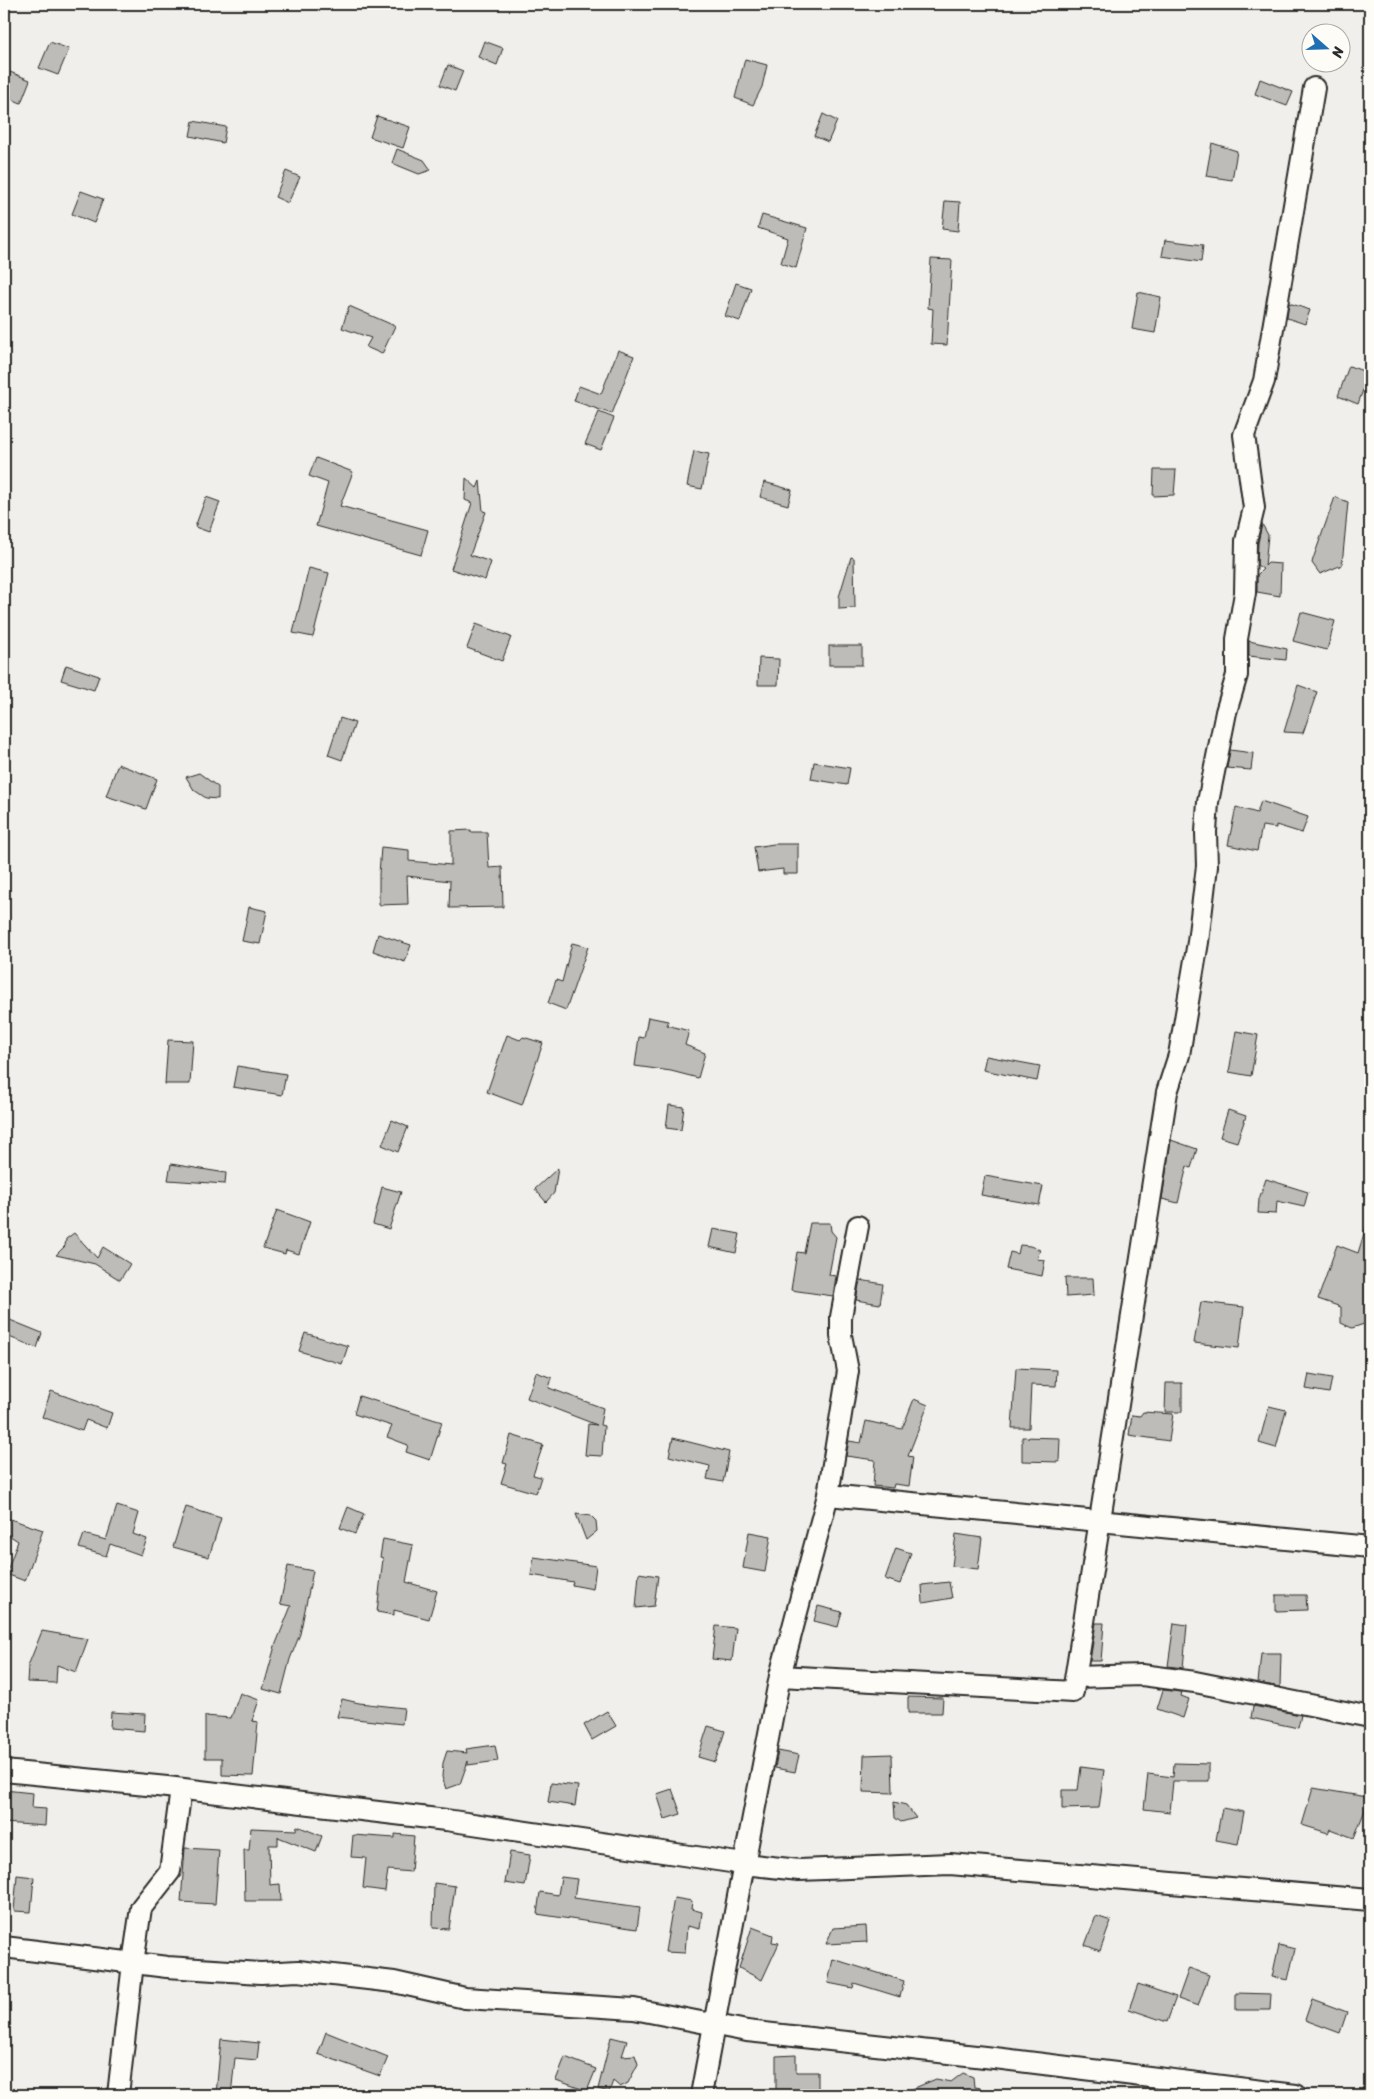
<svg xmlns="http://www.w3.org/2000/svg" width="1374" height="2099" font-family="Sriracha,sans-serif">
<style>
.building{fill:#bdbcb8;stroke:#2b2b2b}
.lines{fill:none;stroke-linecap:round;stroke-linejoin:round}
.minor-casing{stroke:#2b2b2b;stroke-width:24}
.minor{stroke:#fdfcf7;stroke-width:20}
</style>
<rect width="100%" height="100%" fill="#f0efeb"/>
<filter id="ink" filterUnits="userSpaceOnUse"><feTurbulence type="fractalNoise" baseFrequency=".02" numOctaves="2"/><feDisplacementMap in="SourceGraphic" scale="10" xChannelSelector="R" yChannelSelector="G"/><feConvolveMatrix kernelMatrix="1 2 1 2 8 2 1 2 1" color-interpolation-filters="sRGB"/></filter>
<g filter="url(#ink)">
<g class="building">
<path d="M 484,41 L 503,48 L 497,65 L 478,57 Z"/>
<path d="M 50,42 L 69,49 L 58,75 L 39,68 Z"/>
<path d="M 745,59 L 767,65 L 762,87 L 753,105 L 735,98 Z"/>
<path d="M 448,65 L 463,71 L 455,91 L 440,85 Z"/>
<path d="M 10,72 L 30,80 L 21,103 L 4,96 L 4,89 Z"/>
<path d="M 1260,79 L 1293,92 L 1287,106 L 1255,94 Z"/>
<path d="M 823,114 L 837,121 L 828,142 L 814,136 Z"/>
<path d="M 377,116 L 410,127 L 403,148 L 370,137 Z"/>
<path d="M 193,121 L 226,127 L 223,143 L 190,136 Z"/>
<path d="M 1212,143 L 1237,151 L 1232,180 L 1206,176 Z"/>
<path d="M 397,149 L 424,160 L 431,170 L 419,174 L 392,163 Z"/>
<path d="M 286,171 L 300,177 L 288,203 L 275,197 Z"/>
<path d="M 81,191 L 103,199 L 94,223 L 72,214 Z"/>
<path d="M 945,201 L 960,202 L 958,231 L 942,229 Z"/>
<path d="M 762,215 L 807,228 L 796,268 L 781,263 L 788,238 L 758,228 Z"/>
<path d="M 1165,240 L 1203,245 L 1201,262 L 1162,256 Z"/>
<path d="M 931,259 L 952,260 L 947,345 L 931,344 L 933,309 L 928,308 Z"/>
<path d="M 736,283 L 751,288 L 740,321 L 725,316 Z"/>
<path d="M 1138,292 L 1161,297 L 1155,333 L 1132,329 Z"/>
<path d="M 1289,303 L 1310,310 L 1305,324 L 1287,318 Z"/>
<path d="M 349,306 L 395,326 L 382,354 L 366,347 L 371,338 L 342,328 Z"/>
<path d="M 618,350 L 634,356 L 612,414 L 574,401 L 579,386 L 601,394 Z"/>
<path d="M 1349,366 L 1369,373 L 1358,404 L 1338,396 Z"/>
<path d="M 599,412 L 614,418 L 601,450 L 585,444 Z"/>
<path d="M 694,451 L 709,454 L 702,489 L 687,486 Z"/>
<path d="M 316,458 L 353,472 L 340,506 L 428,530 L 421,555 L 316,526 L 328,483 L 309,476 Z"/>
<path d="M 1154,470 L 1176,470 L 1174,495 L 1153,496 Z"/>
<path d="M 466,478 L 477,488 L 480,481 L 483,511 L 486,512 L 470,555 L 491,562 L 485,580 L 451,569 L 472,503 L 465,500 Z"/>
<path d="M 764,482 L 792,490 L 788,505 L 760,497 Z"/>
<path d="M 206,497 L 220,502 L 209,532 L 195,527 Z"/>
<path d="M 1335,497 L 1348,502 L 1342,565 L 1320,574 L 1312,563 L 1313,559 Z"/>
<path d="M 1262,524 L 1268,535 L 1265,566 L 1268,563 L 1281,564 L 1280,596 L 1257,592 L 1257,575 L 1263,569 L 1257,565 L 1258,543 Z"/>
<path d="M 851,557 L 854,558 L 855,608 L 839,609 L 839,597 Z"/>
<path d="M 309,568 L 329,573 L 313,637 L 293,633 Z"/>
<path d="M 1301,612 L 1335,621 L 1327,650 L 1293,641 Z"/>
<path d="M 476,624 L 511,637 L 502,661 L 467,648 Z"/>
<path d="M 1249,641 L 1287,649 L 1286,660 L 1249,656 Z"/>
<rect x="829" y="646" width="33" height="19"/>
<path d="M 759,658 L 779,659 L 778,685 L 758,685 Z"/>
<path d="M 66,665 L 99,676 L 94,690 L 61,680 Z"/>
<path d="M 1298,685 L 1317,692 L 1303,733 L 1284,732 Z"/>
<path d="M 340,718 L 355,723 L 342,760 L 328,755 Z"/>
<path d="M 1230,750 L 1253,753 L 1251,770 L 1227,768 Z"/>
<path d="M 814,762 L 850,768 L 847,785 L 811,779 Z"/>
<path d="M 118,764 L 157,779 L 146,809 L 106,796 Z"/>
<path d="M 199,773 L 218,787 L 218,799 L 206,798 L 194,790 L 186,777 Z"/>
<path d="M 1261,801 L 1308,817 L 1302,833 L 1276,825 L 1276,828 L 1262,826 L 1257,851 L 1228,845 L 1236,807 L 1257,813 Z"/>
<path d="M 471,830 L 471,832 L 487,832 L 489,868 L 502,867 L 503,907 L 449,908 L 450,881 L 407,876 L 408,904 L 379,905 L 379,874 L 381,847 L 409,850 L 409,861 L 451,865 L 451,831 Z"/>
<path d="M 774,844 L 798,844 L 798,874 L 783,874 L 783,869 L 758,872 L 754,847 Z"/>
<path d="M 249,907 L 267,911 L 260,944 L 242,941 Z"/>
<path d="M 378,934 L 411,945 L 405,962 L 373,951 Z"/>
<path d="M 572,943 L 588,947 L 566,1010 L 548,1003 L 556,980 L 562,982 Z"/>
<path d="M 648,1017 L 668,1021 L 667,1025 L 689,1031 L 685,1045 L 705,1053 L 698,1078 L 671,1071 L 635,1066 L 639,1037 L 644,1038 Z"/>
<path d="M 1236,1031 L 1258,1035 L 1251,1076 L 1229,1072 Z"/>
<path d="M 507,1035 L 520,1040 L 523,1037 L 543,1043 L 522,1105 L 487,1092 Z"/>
<path d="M 168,1040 L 193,1041 L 190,1084 L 165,1084 Z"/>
<path d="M 986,1056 L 1040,1066 L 1037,1081 L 983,1070 Z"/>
<path d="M 237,1066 L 286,1074 L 282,1095 L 233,1087 Z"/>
<path d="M 669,1105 L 684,1107 L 681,1130 L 666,1128 Z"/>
<path d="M 1228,1110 L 1246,1116 L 1237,1142 L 1220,1137 Z"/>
<path d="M 392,1120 L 408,1127 L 398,1152 L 382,1145 Z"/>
<path d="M 1171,1140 L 1197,1149 L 1191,1168 L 1187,1166 L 1178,1203 L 1162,1199 Z"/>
<path d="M 171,1164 L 226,1173 L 225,1184 L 168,1180 Z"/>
<path d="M 558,1168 L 554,1193 L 546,1202 L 535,1189 Z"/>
<path d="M 985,1176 L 1043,1186 L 1039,1205 L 981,1195 Z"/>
<path d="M 1266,1179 L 1308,1192 L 1304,1207 L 1277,1201 L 1276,1214 L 1258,1213 L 1259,1199 Z"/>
<path d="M 382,1187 L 401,1192 L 389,1229 L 373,1224 Z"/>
<path d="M 277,1210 L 310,1222 L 299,1254 L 286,1250 L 285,1254 L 263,1248 Z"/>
<path d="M 810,1223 L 830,1223 L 831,1231 L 836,1237 L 829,1275 L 836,1276 L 833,1296 L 791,1290 L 797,1252 L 804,1253 Z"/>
<path d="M 1367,1224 L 1370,1224 L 1370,1322 L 1352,1328 L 1341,1323 L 1341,1307 L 1318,1299 L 1337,1245 L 1358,1253 Z"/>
<path d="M 713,1229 L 740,1234 L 736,1253 L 709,1247 Z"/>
<path d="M 74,1233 L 97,1258 L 103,1247 L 130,1264 L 120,1280 L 95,1264 L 56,1255 L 65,1246 L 66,1239 Z"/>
<path d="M 1020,1245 L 1030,1246 L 1040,1250 L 1037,1259 L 1045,1260 L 1042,1276 L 1006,1269 L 1010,1252 L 1018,1254 Z"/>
<path d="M 1065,1278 L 1093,1278 L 1094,1295 L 1066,1297 Z"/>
<path d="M 860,1280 L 883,1284 L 880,1304 L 856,1300 Z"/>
<path d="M 1201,1302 L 1244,1307 L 1239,1348 L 1194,1343 Z"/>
<path d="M 10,1320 L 42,1333 L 37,1348 L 4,1335 Z"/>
<path d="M 305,1333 L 348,1346 L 342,1364 L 299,1351 Z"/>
<path d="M 1016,1368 L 1057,1370 L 1056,1386 L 1031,1385 L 1029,1428 L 1012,1428 Z"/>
<path d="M 536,1372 L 552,1378 L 549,1388 L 603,1408 L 600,1425 L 604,1426 L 602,1456 L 585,1455 L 588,1424 L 597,1425 L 527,1398 Z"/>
<path d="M 1309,1374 L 1332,1378 L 1329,1393 L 1306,1389 Z"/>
<path d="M 1166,1383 L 1182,1383 L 1182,1412 L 1165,1412 Z"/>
<path d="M 51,1391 L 112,1413 L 107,1428 L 86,1420 L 82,1431 L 42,1417 Z"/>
<path d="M 359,1396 L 442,1422 L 430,1460 L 406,1452 L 408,1445 L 387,1437 L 392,1426 L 354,1414 Z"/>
<path d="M 914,1399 L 928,1405 L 908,1456 L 913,1457 L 909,1486 L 894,1484 L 893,1488 L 873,1486 L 875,1460 L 846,1456 L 849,1441 L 861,1443 L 866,1421 L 902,1429 Z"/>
<path d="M 1269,1406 L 1286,1410 L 1276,1448 L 1259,1443 Z"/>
<path d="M 1143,1412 L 1173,1414 L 1169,1441 L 1129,1435 L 1132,1415 L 1140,1416 Z"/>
<path d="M 511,1435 L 543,1445 L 533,1475 L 541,1477 L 536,1493 L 501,1483 L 507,1464 L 503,1463 Z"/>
<path d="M 1022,1437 L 1060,1438 L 1059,1462 L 1022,1461 Z"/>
<path d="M 673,1438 L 729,1452 L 723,1482 L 707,1479 L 710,1466 L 669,1456 Z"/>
<path d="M 117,1506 L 139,1513 L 133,1534 L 147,1539 L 141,1555 L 110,1544 L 106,1556 L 79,1548 L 84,1534 L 106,1540 Z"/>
<path d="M 186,1507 L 221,1518 L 209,1557 L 173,1547 Z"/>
<path d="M 348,1507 L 364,1514 L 355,1534 L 340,1528 Z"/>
<path d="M 576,1514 L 591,1516 L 596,1521 L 597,1531 L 586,1540 Z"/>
<path d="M 4,1517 L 43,1530 L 25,1581 L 6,1574 L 18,1541 L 4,1532 Z"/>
<path d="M 749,1532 L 771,1536 L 765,1572 L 743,1568 Z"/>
<path d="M 956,1534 L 982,1538 L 978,1569 L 952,1566 Z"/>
<path d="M 383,1539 L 413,1545 L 406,1582 L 437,1591 L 429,1619 L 394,1610 L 394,1615 L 377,1612 L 383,1558 L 380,1557 Z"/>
<path d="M 896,1548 L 911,1553 L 900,1584 L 885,1579 Z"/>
<path d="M 534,1557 L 596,1566 L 593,1589 L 572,1585 L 573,1582 L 531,1575 Z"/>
<path d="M 288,1566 L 313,1571 L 300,1634 L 290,1659 L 281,1694 L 263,1689 L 275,1646 L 291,1606 L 280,1604 Z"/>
<path d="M 639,1573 L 658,1576 L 654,1606 L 636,1608 Z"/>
<path d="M 949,1582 L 952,1598 L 923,1603 L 922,1585 Z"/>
<path d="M 1276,1595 L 1306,1595 L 1307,1610 L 1276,1611 Z"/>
<path d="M 818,1606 L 842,1612 L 838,1627 L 814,1621 Z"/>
<path d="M 1096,1623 L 1104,1623 L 1101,1661 L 1090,1661 Z"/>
<path d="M 1174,1623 L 1187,1625 L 1183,1668 L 1168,1666 Z"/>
<path d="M 716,1626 L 736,1628 L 732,1661 L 712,1659 Z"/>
<path d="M 42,1631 L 88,1639 L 76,1672 L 57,1665 L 56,1683 L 27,1682 L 28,1666 Z"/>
<path d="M 1261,1653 L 1281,1653 L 1280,1687 L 1258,1683 Z"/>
<path d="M 1163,1690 L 1182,1692 L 1181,1696 L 1189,1699 L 1183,1718 L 1157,1709 Z"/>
<path d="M 240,1693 L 259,1700 L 252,1721 L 258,1722 L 253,1776 L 222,1775 L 222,1758 L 205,1758 L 205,1716 L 231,1718 Z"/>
<path d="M 908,1697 L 943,1698 L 942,1713 L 908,1713 Z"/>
<path d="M 342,1699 L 359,1703 L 404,1708 L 402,1724 L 337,1717 Z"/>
<path d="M 1253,1706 L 1301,1715 L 1298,1728 L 1251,1718 Z"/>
<path d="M 607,1711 L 616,1726 L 592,1740 L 584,1725 Z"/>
<path d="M 111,1712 L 145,1714 L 144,1731 L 110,1728 Z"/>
<path d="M 708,1726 L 725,1731 L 715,1762 L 698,1757 Z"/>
<path d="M 495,1745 L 498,1761 L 468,1765 L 468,1761 L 460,1784 L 446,1789 L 442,1777 L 443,1763 L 447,1751 L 467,1753 L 466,1749 Z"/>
<path d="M 778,1751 L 799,1755 L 795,1772 L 775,1768 Z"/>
<path d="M 892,1754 L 893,1793 L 863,1792 L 864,1755 Z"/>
<path d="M 1174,1763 L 1209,1764 L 1209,1781 L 1173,1781 L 1170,1812 L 1144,1809 L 1148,1774 L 1173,1777 Z"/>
<path d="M 1081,1767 L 1104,1770 L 1099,1808 L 1062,1809 L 1062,1790 L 1078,1790 Z"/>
<path d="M 551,1783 L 578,1786 L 575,1806 L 548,1802 Z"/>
<path d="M 1313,1788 L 1367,1797 L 1365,1810 L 1354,1838 L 1330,1829 L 1328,1833 L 1302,1825 Z"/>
<path d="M 672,1789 L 681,1814 L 665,1819 L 657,1794 Z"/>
<path d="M 4,1790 L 33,1793 L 32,1808 L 46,1809 L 45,1826 L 4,1823 Z"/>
<path d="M 894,1802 L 906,1805 L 916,1818 L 901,1822 L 895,1818 Z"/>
<path d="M 1222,1808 L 1244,1812 L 1238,1844 L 1216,1840 Z"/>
<path d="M 297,1826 L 322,1836 L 316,1852 L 278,1837 L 278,1845 L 269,1845 L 270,1885 L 280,1884 L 281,1901 L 245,1901 L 244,1850 L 249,1850 L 251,1828 L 296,1830 Z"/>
<path d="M 395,1834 L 414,1836 L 411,1872 L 388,1870 L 385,1891 L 363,1888 L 366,1858 L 351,1857 L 353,1835 L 395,1838 Z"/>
<path d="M 185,1848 L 219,1850 L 215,1904 L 181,1902 Z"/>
<path d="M 510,1852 L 530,1855 L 525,1886 L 505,1883 Z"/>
<path d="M 17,1875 L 34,1877 L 31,1912 L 14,1911 Z"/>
<path d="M 561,1877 L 577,1879 L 574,1898 L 640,1907 L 637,1929 L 537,1914 L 540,1892 L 558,1895 Z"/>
<path d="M 434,1883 L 455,1886 L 449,1929 L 433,1928 Z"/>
<path d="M 674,1898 L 692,1901 L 691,1909 L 702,1912 L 700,1929 L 687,1926 L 685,1953 L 665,1952 Z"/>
<path d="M 1096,1916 L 1111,1921 L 1100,1951 L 1085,1945 Z"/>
<path d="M 866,1926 L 867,1942 L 826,1944 L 833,1928 Z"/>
<path d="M 752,1927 L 773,1935 L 772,1942 L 779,1943 L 762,1980 L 739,1968 Z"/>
<path d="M 1279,1945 L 1295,1949 L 1288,1980 L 1272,1977 Z"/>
<path d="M 833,1959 L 904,1981 L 900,1997 L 854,1983 L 853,1988 L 828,1983 Z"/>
<path d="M 1189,1968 L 1209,1975 L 1198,2006 L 1178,1999 Z"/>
<path d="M 1138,1984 L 1176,1997 L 1167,2022 L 1129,2009 Z"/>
<path d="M 1236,1993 L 1271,1994 L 1270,2010 L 1236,2010 Z"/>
<path d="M 1312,1999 L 1347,2012 L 1340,2033 L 1305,2020 Z"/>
<path d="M 326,2032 L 388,2057 L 380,2076 L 318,2054 Z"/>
<path d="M 611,2037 L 627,2041 L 622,2056 L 635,2055 L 638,2064 L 628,2083 L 620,2087 L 613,2081 L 609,2092 L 598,2089 Z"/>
<path d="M 221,2039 L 259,2043 L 257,2060 L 235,2058 L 231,2095 L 216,2095 Z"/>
<path d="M 796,2055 L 796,2072 L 818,2072 L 818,2095 L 776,2095 L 776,2056 Z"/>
<path d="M 565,2057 L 596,2069 L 587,2091 L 556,2080 Z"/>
<path d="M 963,2073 L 973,2077 L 974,2087 L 980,2088 L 979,2095 L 898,2095 L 936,2079 L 951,2082 Z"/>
</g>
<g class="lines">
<g class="minor-casing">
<g id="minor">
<path d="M 828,1495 L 1370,1547"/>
<path d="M 780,1676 L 1073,1692 L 1167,1092 L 1179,1055 L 1198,942 L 1207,866 L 1206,832 L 1208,802 L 1226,712 L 1237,675 L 1237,639 L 1245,593 L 1246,541 L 1254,508 L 1244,435 L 1264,381 L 1314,88"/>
<path d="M 1076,1677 L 1142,1675 L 1195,1682 L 1370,1717"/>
<path d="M 4,1771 L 167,1787 L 446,1820 L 744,1864 L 780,1676 L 828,1495 L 848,1371 L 841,1335 L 841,1317 L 858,1226"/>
<path d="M 4,1947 L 167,1967 L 261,1973 L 298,1971 L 394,1982 L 465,1998 L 634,2009 L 747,2031 L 1003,2059 L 1296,2095"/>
<path d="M 118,2095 L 133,1963 L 141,1908 L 170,1871 L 181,1789"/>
<path d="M 701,2095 L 744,1864 L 799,1870 L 950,1864 L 1370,1900"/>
</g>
</g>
<use href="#minor" class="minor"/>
</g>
</g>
<rect width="1374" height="2099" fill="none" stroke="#fdfcf7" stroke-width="20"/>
<rect x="10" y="10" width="1354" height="2079" fill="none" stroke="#2b2b2b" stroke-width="2" filter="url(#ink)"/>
<g transform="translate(1326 48) rotate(110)"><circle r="24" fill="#fdfcf7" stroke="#a9a8a5"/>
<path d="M0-4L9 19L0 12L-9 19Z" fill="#1f6fb2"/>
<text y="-8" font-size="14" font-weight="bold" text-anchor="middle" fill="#2b2b2b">N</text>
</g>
</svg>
